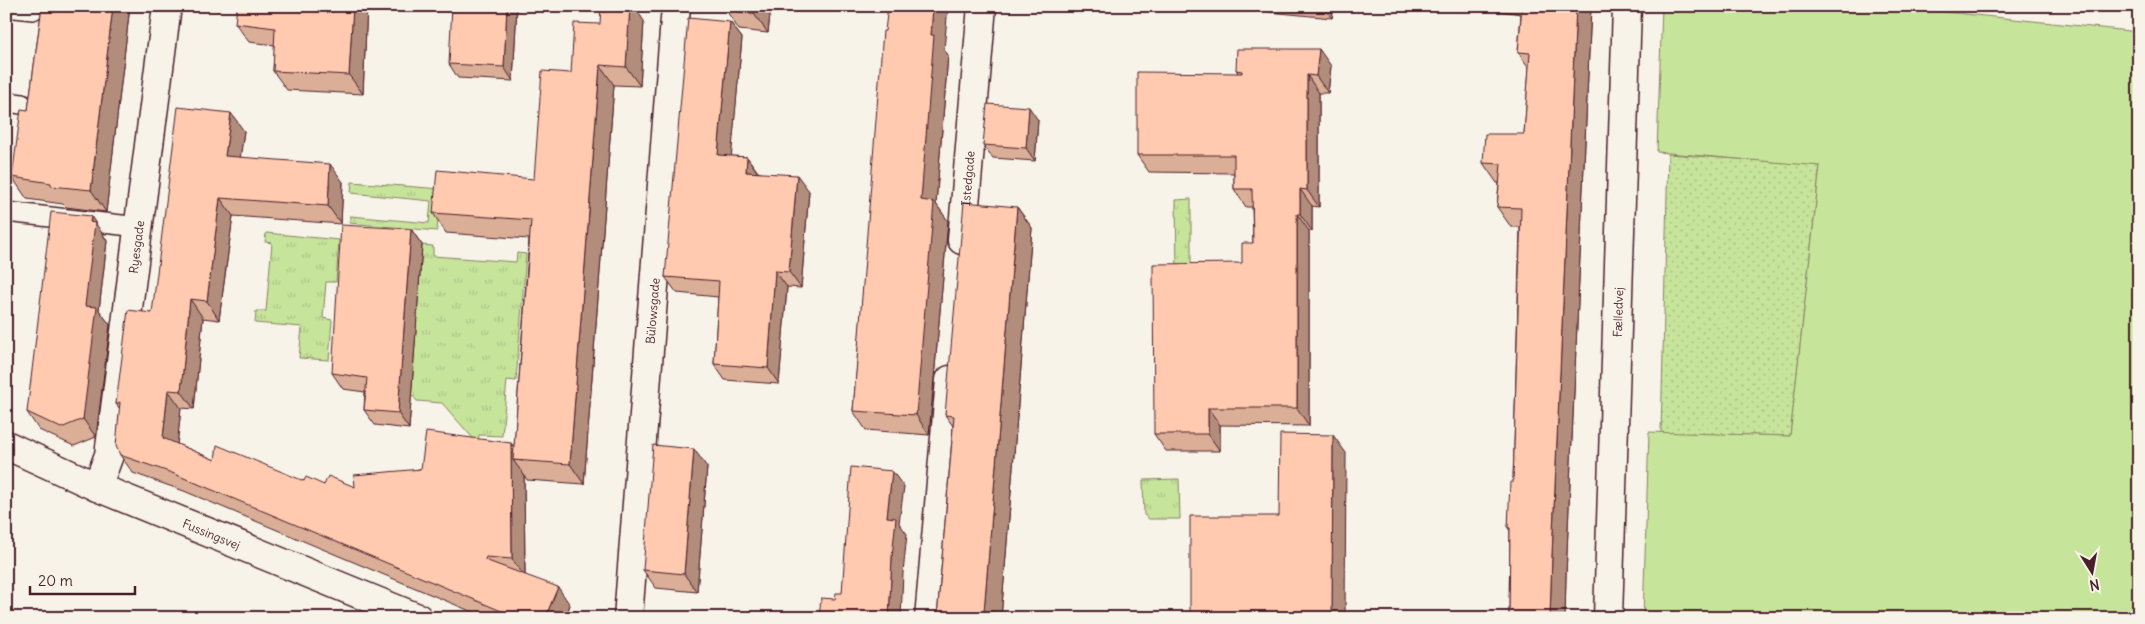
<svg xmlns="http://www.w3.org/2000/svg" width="2145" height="624" font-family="Delius,sans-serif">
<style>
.grass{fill:url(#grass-tufts);stroke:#888263}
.park{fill:url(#park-dots);stroke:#888263}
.pitch{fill:#c7e49b;stroke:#888263}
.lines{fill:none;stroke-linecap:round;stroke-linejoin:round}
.service-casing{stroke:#4a1f2b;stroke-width:22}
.minor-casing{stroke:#4a1f2b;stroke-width:31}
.service{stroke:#f7f3e8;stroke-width:19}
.minor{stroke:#f7f3e8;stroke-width:28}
.wall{fill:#dbae97;stroke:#4a1f2b}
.shaded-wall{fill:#b28d7b;stroke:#4a1f2b}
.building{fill:#ffcab0;stroke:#4a1f2b}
.labels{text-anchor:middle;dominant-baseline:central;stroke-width:4.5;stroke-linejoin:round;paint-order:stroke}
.street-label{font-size:12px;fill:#4a1f2b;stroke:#f7f3e8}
</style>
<defs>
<pattern id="grass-tufts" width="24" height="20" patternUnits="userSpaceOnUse" patternTransform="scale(1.25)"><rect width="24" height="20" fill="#c7e49b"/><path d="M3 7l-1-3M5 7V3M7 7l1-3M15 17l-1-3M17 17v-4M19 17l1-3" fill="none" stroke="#acc386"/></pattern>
<pattern id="park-dots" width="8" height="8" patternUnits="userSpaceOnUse" patternTransform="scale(1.25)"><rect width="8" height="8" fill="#c7e49b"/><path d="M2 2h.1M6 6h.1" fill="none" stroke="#acc386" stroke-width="1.8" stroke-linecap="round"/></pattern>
</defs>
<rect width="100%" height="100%" fill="#f7f3e8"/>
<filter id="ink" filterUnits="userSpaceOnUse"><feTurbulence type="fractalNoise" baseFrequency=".02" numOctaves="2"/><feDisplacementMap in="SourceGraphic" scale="10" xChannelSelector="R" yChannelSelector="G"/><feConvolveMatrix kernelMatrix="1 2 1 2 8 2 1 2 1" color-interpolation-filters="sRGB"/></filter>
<g filter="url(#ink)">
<g class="grass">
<path d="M 352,182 L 441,189 L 437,231 L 349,223 L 350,216 L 429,223 L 431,201 L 351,193 Z"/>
<path d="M 1191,199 L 1191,276 L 1177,275 L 1176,200 Z"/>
<path d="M 266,233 L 339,240 L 336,282 L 326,282 L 323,318 L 332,320 L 329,360 L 299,358 L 302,327 L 255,323 L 256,311 L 266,311 L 272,243 L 265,242 Z"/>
<path d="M 422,245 L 433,246 L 433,256 L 516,262 L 517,253 L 526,254 L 516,381 L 507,380 L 502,436 L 479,435 L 478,444 L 442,403 L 417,401 L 389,368 Z"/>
<path d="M 1179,479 L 1180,519 L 1149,519 L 1144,515 L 1143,480 Z"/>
</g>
<path class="park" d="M 1668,154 L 1820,165 L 1790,436 L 1661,433 Z"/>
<path class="pitch" d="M 1662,6 L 1888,6 L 2139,32 L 2139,618 L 1643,618 L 1649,432 L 1790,436 L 1820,166 L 1657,152 Z"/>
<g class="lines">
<g class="service-casing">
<g id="service">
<path d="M 6,7 L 33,10"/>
<path d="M 6,102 L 22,104"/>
<path d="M 6,212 L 139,227"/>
</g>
</g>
<g class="minor-casing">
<g id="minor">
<path id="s1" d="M 962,240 L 982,6"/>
<path id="s2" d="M 6,445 L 97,487 L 418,618"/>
<path id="s3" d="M 97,487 L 109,455 L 167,6"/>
<path id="s4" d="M 628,618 L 676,6"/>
<path d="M 929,618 L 950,380"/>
<path id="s5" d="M 1608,618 L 1627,6"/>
</g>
</g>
<use href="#service" class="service"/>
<use href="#minor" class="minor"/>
</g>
<g class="wall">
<path d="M 42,6 L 130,6 L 106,212 L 66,207 L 63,204 L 27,199 L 12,177 L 28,110 Z"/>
<path d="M 367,6 L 363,94 L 287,90 L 273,71 L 275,45 L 249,42 L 235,23 Z"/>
<path d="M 517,6 L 513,81 L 458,78 L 449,64 Z"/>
<path d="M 726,6 L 771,6 L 768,33 L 739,30 L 726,10 Z"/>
<path d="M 1265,6 L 1334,6 L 1332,18 L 1269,12 Z"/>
<path d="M 1464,6 L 1591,6 L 1566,575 L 1565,618 L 1509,618 L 1510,531 L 1508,528 L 1513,482 L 1520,227 L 1511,227 L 1497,207 L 1499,183 L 1497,183 L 1483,163 L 1524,134 L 1529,68 L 1518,52 L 1521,14 Z"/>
<path d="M 644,21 L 640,86 L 614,85 L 584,484 L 527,480 L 524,475 L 525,575 L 570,605 L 565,618 L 487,618 L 184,491 L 133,473 L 120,455 L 120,409 L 116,404 L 152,313 L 244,131 L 240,157 L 343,182 L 341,224 L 233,216 L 219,320 L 203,318 L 194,409 L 181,408 L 177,444 L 215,460 L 304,481 L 324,485 L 355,487 L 511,443 L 514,448 L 529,239 L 446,233 L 433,213 L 534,179 L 571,73 L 600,24 Z"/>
<path d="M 730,22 L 742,38 L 731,156 L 747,157 L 758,172 L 809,191 L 801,288 L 787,287 L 779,384 L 725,380 L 714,364 L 718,297 L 677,293 L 665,277 Z"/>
<path d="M 885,31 L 944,50 L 948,55 L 936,204 L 948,221 L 929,435 L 866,430 L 853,411 Z"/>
<path d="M 1331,66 L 1328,93 L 1319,93 L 1319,207 L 1312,206 L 1312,231 L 1309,231 L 1309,426 L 1220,425 L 1220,451 L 1166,451 L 1154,434 L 1253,243 L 1252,207 L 1246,207 L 1234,189 L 1234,173 L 1149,172 L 1137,155 L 1238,72 L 1236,70 Z"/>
<path d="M 1038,120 L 1035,161 L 993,158 L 983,145 Z"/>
<path d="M 1017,207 L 1032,228 L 1001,618 L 937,618 L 953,426 L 945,415 Z"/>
<path d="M 411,229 L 422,245 L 409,429 L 375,425 L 364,410 L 365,392 L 343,389 L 332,373 Z"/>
<path d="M 103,234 L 107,241 L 99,310 L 110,325 L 96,437 L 74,446 L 39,430 L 27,412 Z"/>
<path d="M 707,467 L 697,592 L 656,588 L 643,570 Z"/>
</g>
<g class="shaded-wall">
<path d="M 113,6 L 130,6 L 106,212 L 91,190 Z"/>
<path d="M 353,6 L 367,6 L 363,94 L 349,75 Z"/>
<path d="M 507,6 L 517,6 L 513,81 L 504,67 Z"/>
<path d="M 630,6 L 634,6 L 644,21 L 640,86 L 626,67 Z"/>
<path d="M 755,6 L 771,6 L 768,33 L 754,14 Z"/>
<path d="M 933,6 L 948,6 L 944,50 L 948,55 L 936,204 L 948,221 L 929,435 L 916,415 L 921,200 Z"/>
<path d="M 1324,6 L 1334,6 L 1332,18 Z"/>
<path d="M 1576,6 L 1591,6 L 1566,575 L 1565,618 L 1550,618 L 1552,555 Z"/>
<path d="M 730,22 L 742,38 L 730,171 L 718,155 Z"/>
<path d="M 1319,49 L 1331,66 L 1328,93 L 1316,76 Z"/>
<path d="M 600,65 L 614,85 L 584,484 L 570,464 Z"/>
<path d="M 1307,75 L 1319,93 L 1319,207 L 1307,190 Z"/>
<path d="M 1029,107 L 1038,120 L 1035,161 L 1026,148 Z"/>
<path d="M 231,113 L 244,131 L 238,174 L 225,156 Z"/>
<path d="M 747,157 L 758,173 L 746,172 Z"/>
<path d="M 330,164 L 343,182 L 341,224 L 328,206 Z"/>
<path d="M 797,175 L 809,191 L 801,288 L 789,272 Z"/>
<path d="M 1300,189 L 1312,206 L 1312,231 L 1300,214 Z"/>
<path d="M 220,198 L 233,216 L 219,320 L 207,301 Z"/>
<path d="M 1017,207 L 1032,228 L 1001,618 L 989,618 L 984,612 Z"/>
<path d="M 1297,214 L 1309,231 L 1309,426 L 1297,408 Z"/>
<path d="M 91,216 L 107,241 L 99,310 L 110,325 L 96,437 L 83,419 L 85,306 Z"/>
<path d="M 411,229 L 422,245 L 409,429 L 398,413 Z"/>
<path d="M 775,271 L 787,287 L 779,384 L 768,368 Z"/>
<path d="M 190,299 L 203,318 L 194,409 L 181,391 Z"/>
<path d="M 168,390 L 181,408 L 176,456 L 163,438 Z"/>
<path d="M 1208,408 L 1220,425 L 1220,451 L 1208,434 Z"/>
<path d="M 1333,435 L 1346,453 L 1345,618 L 1332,618 Z"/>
<path d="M 511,443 L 523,461 L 513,460 L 524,475 L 525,577 L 512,559 Z"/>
<path d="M 694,449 L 707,467 L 697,592 L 684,574 Z"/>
<path d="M 892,471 L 904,487 L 899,523 L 907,534 L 903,573 L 901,618 L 889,618 L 892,557 L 887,517 Z"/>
<path d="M 558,587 L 570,605 L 565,618 L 545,618 Z"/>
</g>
<g class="building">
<path d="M 42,6 L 113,6 L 91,190 L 51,186 L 51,183 L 12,177 L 21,109 L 28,110 Z"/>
<path d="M 237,6 L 353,6 L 349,75 L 273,71 L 275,28 L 235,23 Z"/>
<path d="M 452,6 L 507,6 L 504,67 L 449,64 Z"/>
<path d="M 601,6 L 630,6 L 626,67 L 600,65 L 570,464 L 513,460 L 531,220 L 433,213 L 437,170 L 534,179 L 542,71 L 571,73 L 574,23 L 600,24 Z"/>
<path d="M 726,6 L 755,6 L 754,14 L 726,10 Z"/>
<path d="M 888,6 L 933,6 L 931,35 L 934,35 L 921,200 L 934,202 L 916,415 L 853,411 L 883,31 L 885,31 Z"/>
<path d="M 1522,6 L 1576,6 L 1552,555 L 1550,618 L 1509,618 L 1510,528 L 1508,528 L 1510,482 L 1513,482 L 1521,208 L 1497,207 L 1501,164 L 1483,163 L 1485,134 L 1524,134 L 1530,53 L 1518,52 Z"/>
<path d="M 688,18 L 730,22 L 718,155 L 747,157 L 746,172 L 797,175 L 789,272 L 775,271 L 768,368 L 714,364 L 719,281 L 665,277 Z"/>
<path d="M 1237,49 L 1319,49 L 1316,76 L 1307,75 L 1307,190 L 1300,189 L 1300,214 L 1297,214 L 1297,408 L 1208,408 L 1208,434 L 1154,434 L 1153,264 L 1242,263 L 1242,243 L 1253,243 L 1252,189 L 1234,189 L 1234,155 L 1137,155 L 1137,72 L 1242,73 L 1242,71 L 1236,70 Z"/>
<path d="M 987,104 L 1029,107 L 1026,148 L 983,145 Z"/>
<path d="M 178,107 L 231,113 L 225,156 L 330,164 L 328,206 L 220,198 L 207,301 L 190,299 L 181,391 L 168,390 L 163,438 L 215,460 L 217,445 L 304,481 L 306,477 L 324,485 L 328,476 L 355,487 L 354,475 L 421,469 L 426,432 L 511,443 L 512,559 L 486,557 L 485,560 L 558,587 L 545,618 L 518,618 L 172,473 L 120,455 L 116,446 L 120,402 L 116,404 L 128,310 L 152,313 Z"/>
<path d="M 964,202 L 1017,207 L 984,612 L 995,612 L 995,618 L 937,618 L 954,416 L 945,415 Z"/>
<path d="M 51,212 L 91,216 L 90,222 L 95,223 L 85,306 L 97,307 L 83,419 L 61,428 L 27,412 Z"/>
<path d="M 341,225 L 411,229 L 398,413 L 364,410 L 367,378 L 332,373 Z"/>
<path d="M 1280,434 L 1333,435 L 1332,618 L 1190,618 L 1190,516 L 1279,516 Z"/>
<path d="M 653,445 L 694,449 L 684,574 L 643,570 Z"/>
<path d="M 851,467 L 892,471 L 887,517 L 896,518 L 892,557 L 889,618 L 819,618 L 821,598 L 835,599 L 836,593 L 842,593 Z"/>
</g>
</g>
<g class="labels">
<g class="street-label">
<text stroke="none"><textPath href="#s1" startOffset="62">Istedgade</textPath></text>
<text stroke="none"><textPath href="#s3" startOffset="244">Ryesgade</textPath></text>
<text stroke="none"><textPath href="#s4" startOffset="308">Bülowsgade</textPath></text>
<text stroke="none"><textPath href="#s5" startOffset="306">Fælledvej</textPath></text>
<text stroke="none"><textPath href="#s2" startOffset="224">Fussingsvej</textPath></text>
</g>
</g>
<rect width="2145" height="624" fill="none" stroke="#f7f3e8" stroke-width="25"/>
<rect x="12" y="12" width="2120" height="599" fill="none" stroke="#4a1f2b" stroke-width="2" filter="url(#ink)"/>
<g transform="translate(2092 572) rotate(169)" stroke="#f7f3e8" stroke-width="4" paint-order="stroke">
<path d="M0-4L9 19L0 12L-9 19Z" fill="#4a1f2b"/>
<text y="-8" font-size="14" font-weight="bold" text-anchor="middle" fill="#4a1f2b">N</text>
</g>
<path d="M30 586v8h105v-8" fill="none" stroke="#4a1f2b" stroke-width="2.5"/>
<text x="38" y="586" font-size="15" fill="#4a1f2b" stroke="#f7f3e8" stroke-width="4" paint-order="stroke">20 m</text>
</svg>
